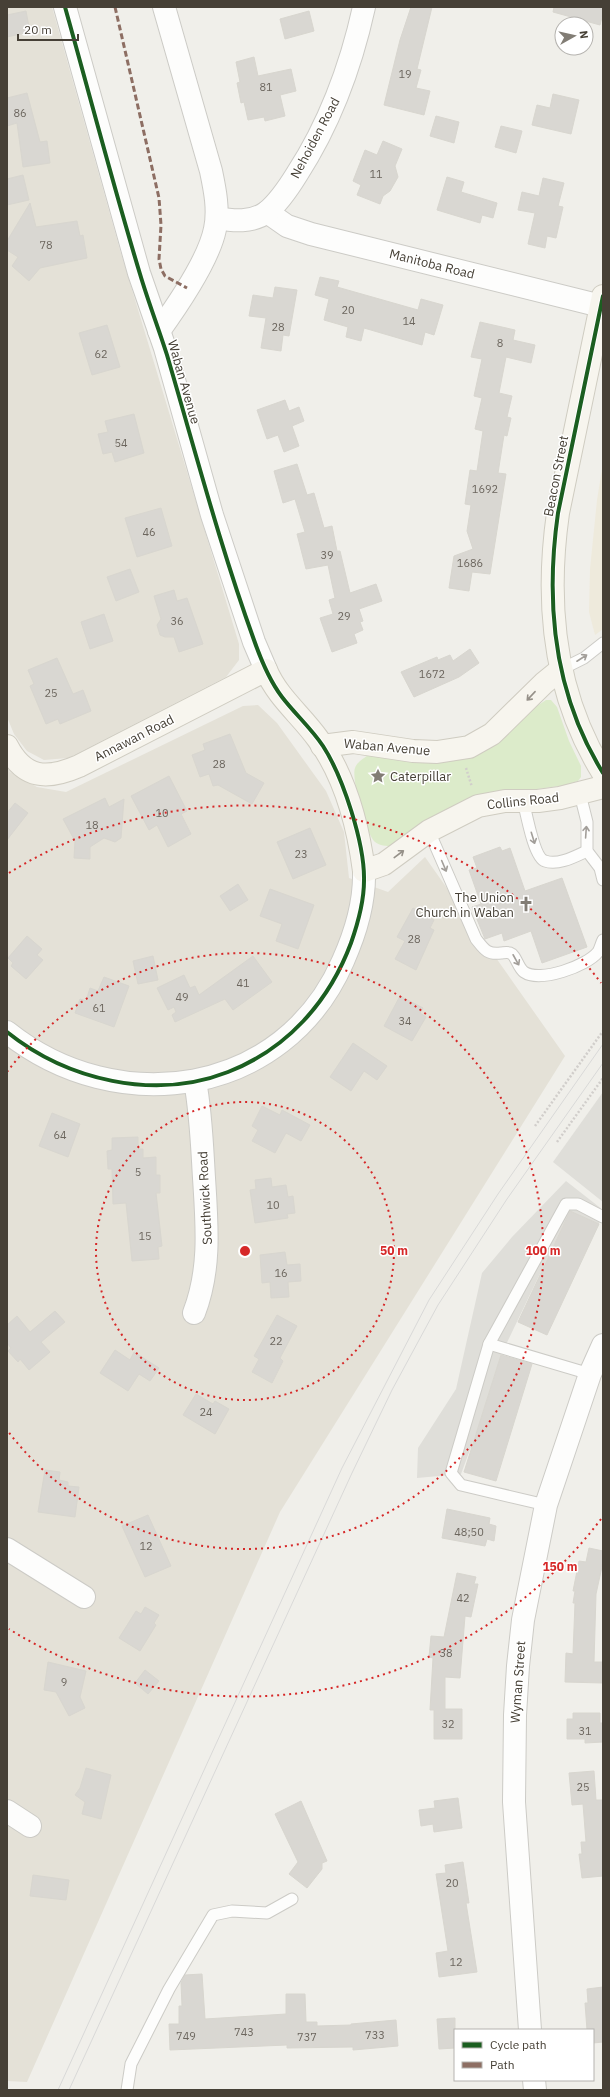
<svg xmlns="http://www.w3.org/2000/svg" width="610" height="2097" font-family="'IBM Plex Sans',sans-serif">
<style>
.residential{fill:#e4e1d7}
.education{fill:#eeeadc}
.green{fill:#dcebca}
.parking{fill:#dfded9}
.building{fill:#d9d7d2;stroke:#d8d6cf}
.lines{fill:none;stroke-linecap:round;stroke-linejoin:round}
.lane-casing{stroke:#cccbc6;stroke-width:13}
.street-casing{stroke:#cccbc6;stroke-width:24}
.secondary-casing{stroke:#cfccc1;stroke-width:24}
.path{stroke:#d1cecb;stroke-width:2.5;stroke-dasharray:2 2;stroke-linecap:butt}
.lane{stroke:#fdfdfc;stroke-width:11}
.street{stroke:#fdfdfc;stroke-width:22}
.secondary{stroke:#f7f5ee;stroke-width:22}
.tram{stroke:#d9d9d8;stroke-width:1}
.quiet{stroke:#8d6e63;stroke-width:3;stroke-dasharray:6 3;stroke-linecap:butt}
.cycleway-casing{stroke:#fff;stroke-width:6}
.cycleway{stroke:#1b5e20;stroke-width:4}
.oneway{stroke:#a29e99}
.oneway2{stroke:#969189}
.ring{fill:none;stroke:#d62828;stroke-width:2;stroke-dasharray:2 4}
.labels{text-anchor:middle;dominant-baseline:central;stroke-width:3;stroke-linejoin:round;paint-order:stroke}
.number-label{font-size:11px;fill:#6c665e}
.street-label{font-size:13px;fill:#464036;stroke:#fff}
.poi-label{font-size:13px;fill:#464036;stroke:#fff;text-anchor:start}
.centre{fill:#d62828;stroke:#fff;stroke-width:2}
.ring-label{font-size:12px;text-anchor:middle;font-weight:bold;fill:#d62828;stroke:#fff;stroke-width:3;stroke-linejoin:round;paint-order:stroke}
</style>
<rect width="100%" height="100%" fill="#f0efea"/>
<g class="residential">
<path d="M 7,7 L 52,7 L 120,250 L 239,644 L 239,660 L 226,677 L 68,758 L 44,760 L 27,751 L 14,734 L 7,717 Z"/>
<path d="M 258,705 L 277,723 L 326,791 L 344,832 L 349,878 L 388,892 L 425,857 L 565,1056 L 280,1512 L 27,2082 L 7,2081 L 7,768 L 10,772 L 37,787 L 66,792 L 243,706 Z"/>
</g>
<path class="education" d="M 603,463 L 603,629 L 595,635 L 589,612 L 590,569 L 597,500 Z"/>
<path class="green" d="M 546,700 L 551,700 L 557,707 L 569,741 L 581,766 L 581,777 L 578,781 L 566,785 L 523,791 L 392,846 C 386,846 380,846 375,842 C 366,834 351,779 355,768 C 357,762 363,759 368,755 L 501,739 L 537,706 Z"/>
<g class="parking">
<path d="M 603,1092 L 603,1202 L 553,1162 Z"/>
<path d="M 566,1181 L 603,1210 L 599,1224 L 570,1211 L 501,1355 L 478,1428 L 461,1474 L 417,1478 L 418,1448 L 456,1389 L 482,1273 L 512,1237 Z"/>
</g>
<g class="building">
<path d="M 411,7 L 432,7 L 417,69 L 421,70 L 416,88 L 430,91 L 424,115 L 384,105 L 400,40 Z"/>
<path d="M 554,7 L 603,7 L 603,13 L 600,25 L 553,12 Z"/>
<path d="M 26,11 L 30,32 L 7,37 L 7,15 Z"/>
<path d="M 309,11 L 314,31 L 285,39 L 280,19 Z"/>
<path d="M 254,57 L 258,76 L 291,69 L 296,91 L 280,95 L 285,116 L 265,121 L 264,117 L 248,120 L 244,102 L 241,103 L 237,83 L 240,82 L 236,62 Z"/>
<path d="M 27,93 L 40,142 L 47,141 L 50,163 L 23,167 L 17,123 L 7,126 L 7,98 Z"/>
<path d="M 553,94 L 579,100 L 571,134 L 532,125 L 537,105 L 550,108 Z"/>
<path d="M 436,116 L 459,122 L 454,143 L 430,136 Z"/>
<path d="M 501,126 L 522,131 L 516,153 L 495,147 Z"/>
<path d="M 383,141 L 402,149 L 395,166 L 398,177 L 390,191 L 383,196 L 380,204 L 357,195 L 361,185 L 353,181 L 365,150 L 377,155 Z"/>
<path d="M 23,175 L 29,200 L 7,205 L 7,179 Z"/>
<path d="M 447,177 L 464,182 L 461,192 L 497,203 L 493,218 L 482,215 L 480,223 L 437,210 Z"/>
<path d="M 543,178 L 564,183 L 558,206 L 563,207 L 556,238 L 547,236 L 545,248 L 528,244 L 535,213 L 518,210 L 522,192 L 539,196 Z"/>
<path d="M 30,203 L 36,227 L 77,221 L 80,236 L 83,235 L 87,258 L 40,268 L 29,281 L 12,266 L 18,257 L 7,250 L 7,241 Z"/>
<path d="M 320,277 L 339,281 L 337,287 L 418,310 L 421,299 L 443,305 L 434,335 L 425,332 L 422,345 L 364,328 L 361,341 L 346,337 L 348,327 L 324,320 L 329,299 L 315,295 Z"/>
<path d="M 275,287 L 297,290 L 289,336 L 283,335 L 281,351 L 261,348 L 266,318 L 249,316 L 253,295 L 273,298 Z"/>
<path d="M 480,322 L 515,330 L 513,340 L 535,345 L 531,363 L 506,357 L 499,393 L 512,396 L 507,417 L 511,418 L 507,436 L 504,435 L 498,473 L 506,474 L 490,574 L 472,572 L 469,591 L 449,588 L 454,556 L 473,549 L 467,531 L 471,505 L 465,504 L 470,470 L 477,471 L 483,431 L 475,429 L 482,398 L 474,396 L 482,359 L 471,357 Z"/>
<path d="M 107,325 L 120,367 L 92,375 L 79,333 Z"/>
<path d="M 285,400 L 289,411 L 299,407 L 304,421 L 292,426 L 299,446 L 284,452 L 278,435 L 267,439 L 257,410 Z"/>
<path d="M 134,414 L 144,453 L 115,462 L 112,452 L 103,454 L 98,434 L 108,432 L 105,421 Z"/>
<path d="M 297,464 L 307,495 L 314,493 L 324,528 L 332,526 L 337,551 L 340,551 L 350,593 L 376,584 L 382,601 L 359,609 L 363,621 L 360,622 L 363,630 L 354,634 L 357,643 L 332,652 L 320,618 L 333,614 L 329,600 L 335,598 L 328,565 L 306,569 L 297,534 L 305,532 L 295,499 L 283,503 L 274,471 Z"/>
<path d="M 161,508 L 172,546 L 137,557 L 125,518 Z"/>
<path d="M 130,569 L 139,592 L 116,601 L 107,577 Z"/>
<path d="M 174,590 L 177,601 L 187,598 L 203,644 L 179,652 L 174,637 L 165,637 L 160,635 L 157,625 L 161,619 L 154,596 Z"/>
<path d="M 104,614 L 113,641 L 90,649 L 81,622 Z"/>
<path d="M 470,649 L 479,663 L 459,677 L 414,697 L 401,672 L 437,657 L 438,660 L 450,655 L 453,661 Z"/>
<path d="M 57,658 L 73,694 L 83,690 L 91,711 L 60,724 L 58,719 L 46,724 L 30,686 L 34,684 L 28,670 Z"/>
<path d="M 230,734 L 246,773 L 264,783 L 252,804 L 218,785 L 213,786 L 209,774 L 200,777 L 192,755 L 205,750 L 203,744 Z"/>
<path d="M 169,776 L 187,811 L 181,814 L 191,834 L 168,847 L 157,825 L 149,830 L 131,796 Z"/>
<path d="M 105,798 L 109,807 L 124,799 L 121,838 L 115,842 L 104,838 L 90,847 L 90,859 L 74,858 L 75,841 L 63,819 Z"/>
<path d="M 15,803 L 28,813 L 7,840 L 7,813 Z"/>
<path d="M 310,828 L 326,865 L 293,879 L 277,842 Z"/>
<path d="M 500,847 L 502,851 L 510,848 L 525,891 L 562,878 L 587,947 L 542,963 L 531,931 L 504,941 L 502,933 L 485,939 L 472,907 L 481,904 L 469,870 L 477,868 L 473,857 Z"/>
<path d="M 238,884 L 248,900 L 230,911 L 220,896 Z"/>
<path d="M 270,889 L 314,905 L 298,949 L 276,941 L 282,924 L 260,916 Z"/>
<path d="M 413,908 L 434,920 L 430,928 L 434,930 L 416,970 L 395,959 L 405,941 L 397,937 Z"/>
<path d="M 27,936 L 42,949 L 37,955 L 43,960 L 26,979 L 11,966 L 13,963 L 8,958 Z"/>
<path d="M 153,956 L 158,980 L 138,984 L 133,961 Z"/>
<path d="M 253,956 L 272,982 L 233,1010 L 225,999 L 175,1022 L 172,1015 L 176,1012 L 174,1007 L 168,1010 L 157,988 L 184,975 L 190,988 L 195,986 L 199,995 Z"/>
<path d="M 104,977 L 129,986 L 114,1027 L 75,1013 L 80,999 L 86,1001 L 90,988 L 98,991 Z"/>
<path d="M 400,996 L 423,1008 L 420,1013 L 426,1017 L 412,1041 L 384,1026 Z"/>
<path d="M 353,1043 L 387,1066 L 377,1080 L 364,1071 L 351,1091 L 330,1077 Z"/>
<path d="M 262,1106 L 280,1115 L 282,1110 L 310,1125 L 301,1141 L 286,1133 L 275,1153 L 252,1141 L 258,1130 L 252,1126 Z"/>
<path d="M 52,1113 L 80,1124 L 68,1157 L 39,1146 Z"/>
<path d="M 138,1137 L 138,1149 L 143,1149 L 143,1158 L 156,1157 L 156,1175 L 160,1175 L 160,1193 L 156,1193 L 162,1246 L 158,1247 L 159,1259 L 132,1261 L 126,1203 L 113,1204 L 112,1169 L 108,1169 L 107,1151 L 112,1150 L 112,1138 Z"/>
<path d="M 271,1178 L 272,1187 L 286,1185 L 288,1197 L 293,1196 L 295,1213 L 287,1214 L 288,1218 L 255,1223 L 250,1190 L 256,1189 L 255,1180 Z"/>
<path d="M 570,1211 L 599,1224 L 547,1335 L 518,1322 Z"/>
<path d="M 285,1252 L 287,1265 L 300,1264 L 301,1281 L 288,1282 L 289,1297 L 271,1298 L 270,1282 L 262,1283 L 260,1255 Z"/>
<path d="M 55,1311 L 65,1322 L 41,1342 L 50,1352 L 29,1370 L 20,1359 L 18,1362 L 8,1351 L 11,1348 L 7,1343 L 7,1325 L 17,1316 L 30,1332 Z"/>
<path d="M 277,1315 L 297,1326 L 280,1358 L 283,1361 L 272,1383 L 252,1372 L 259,1359 L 254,1356 Z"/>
<path d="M 115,1350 L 130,1360 L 134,1352 L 159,1368 L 150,1381 L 139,1374 L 128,1391 L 100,1373 Z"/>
<path d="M 501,1355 L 532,1364 L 496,1481 L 464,1472 Z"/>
<path d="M 196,1394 L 213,1404 L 215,1401 L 229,1409 L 215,1434 L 183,1415 Z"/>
<path d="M 45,1470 L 60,1472 L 59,1480 L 68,1482 L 68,1486 L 79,1487 L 75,1517 L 38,1512 Z"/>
<path d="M 447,1509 L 490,1518 L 489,1524 L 496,1526 L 494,1541 L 487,1539 L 485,1546 L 442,1538 Z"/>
<path d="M 148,1515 L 171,1566 L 145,1577 L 122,1526 Z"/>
<path d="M 589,1548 L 603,1551 L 603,1562 L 596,1594 L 594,1662 L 603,1662 L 603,1683 L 565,1682 L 566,1653 L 573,1654 L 575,1603 L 573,1603 L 575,1591 L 573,1591 L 579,1561 L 586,1562 Z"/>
<path d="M 457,1573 L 476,1577 L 474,1584 L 478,1584 L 471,1617 L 465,1616 L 460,1678 L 445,1677 L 445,1709 L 462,1709 L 462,1739 L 434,1739 L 434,1710 L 430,1710 L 433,1658 L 429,1657 L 431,1636 L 444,1637 Z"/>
<path d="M 145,1607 L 159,1615 L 154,1623 L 156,1625 L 140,1651 L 119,1638 L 136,1611 L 141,1614 Z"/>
<path d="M 48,1662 L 86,1671 L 80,1697 L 85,1708 L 69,1716 L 56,1692 L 44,1690 Z"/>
<path d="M 145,1670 L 159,1681 L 148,1694 L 135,1683 Z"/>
<path d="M 573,1713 L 600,1713 L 600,1723 L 603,1723 L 603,1742 L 585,1743 L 585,1739 L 567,1739 L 567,1719 L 573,1719 Z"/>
<path d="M 86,1768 L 111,1775 L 101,1819 L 82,1814 L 85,1802 L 75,1795 L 80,1788 Z"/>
<path d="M 594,1771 L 596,1800 L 603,1800 L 603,1876 L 582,1878 L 579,1854 L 582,1854 L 581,1842 L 586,1842 L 583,1804 L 572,1805 L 569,1773 Z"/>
<path d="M 458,1798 L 462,1828 L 434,1832 L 433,1824 L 421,1826 L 419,1810 L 435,1808 L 434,1801 Z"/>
<path d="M 301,1801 L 327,1861 L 322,1863 L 322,1869 L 307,1888 L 289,1874 L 298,1862 L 275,1814 Z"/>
<path d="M 463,1862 L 469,1903 L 466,1903 L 477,1972 L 439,1977 L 436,1953 L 448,1951 L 436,1874 L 446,1873 L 445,1865 Z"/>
<path d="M 33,1875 L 69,1880 L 66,1900 L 30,1896 Z"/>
<path d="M 202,1974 L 205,2019 L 286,2014 L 286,1994 L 305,1994 L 306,2022 L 317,2022 L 317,2026 L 351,2025 L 351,2024 L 396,2020 L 398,2046 L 353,2050 L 353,2047 L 287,2048 L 287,2045 L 170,2050 L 169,2024 L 179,2024 L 179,2006 L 182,2006 L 181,1983 L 185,1975 Z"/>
<path d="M 603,1987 L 603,2042 L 593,2043 L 593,2030 L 587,2030 L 585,2003 L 588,2003 L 587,1989 Z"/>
<path d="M 455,2018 L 455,2048 L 439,2049 L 437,2019 Z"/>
</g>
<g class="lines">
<g class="lane-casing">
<g id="lane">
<path d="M 560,670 L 584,658 L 603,643"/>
<path d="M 580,794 L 587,822 L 587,851 L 600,868 L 603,880"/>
<path d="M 523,800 C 526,812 534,858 545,861 C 558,866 576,856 587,851"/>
<path d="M 429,831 L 476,939 C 484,949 487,955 501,953 C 503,953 507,952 510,953 C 516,955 518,968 524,972 C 540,983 587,966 598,952 C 600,949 601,944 603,940"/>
<path d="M 489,1344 L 451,1473 L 461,1485 L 546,1505"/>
<path d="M 590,1374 L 489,1344 L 566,1204 L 578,1204 L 603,1217"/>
<path d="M 127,2090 L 131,2064 L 169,1989 L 213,1915 L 232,1911 L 267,1913 L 292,1899"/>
</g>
</g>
<g class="street-casing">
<g id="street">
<path d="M 65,7 L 139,273 L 165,348 L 212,515 L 254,642 L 266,670"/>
<path d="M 267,212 L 287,226 L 311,234 L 601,306"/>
<path d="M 217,218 C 233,221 252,223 267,212 C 279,202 289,187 297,174 C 330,123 351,66 364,7"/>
<path d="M 159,331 C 177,306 209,259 215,229 C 219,210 215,190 211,171 L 164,7"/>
<path d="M 7,1032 C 117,1120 284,1097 343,961 C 356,932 365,903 364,871"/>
<path d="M 194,1313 C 211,1269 207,1225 204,1178 C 202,1145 201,1113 195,1081"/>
<path d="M 7,1549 L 84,1597"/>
<path d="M 7,1811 L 30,1826"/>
<path d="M 530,2030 L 514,1802 L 515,1715 L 518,1666 L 523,1620 L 546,1505 L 590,1374 L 603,1345"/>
<path d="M 534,2080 L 535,2090"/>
</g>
</g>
<g class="secondary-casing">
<g id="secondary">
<path d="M 603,296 L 558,513 C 545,604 554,694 603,773"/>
<path d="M 7,746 C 24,779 47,780 79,766 L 266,670 C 278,698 301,715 318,739 C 345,776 358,825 364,871 L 384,864 L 429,831 L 478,806 L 505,801 L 538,801 L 560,798 L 603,787"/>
<path d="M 322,746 L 353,742 L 413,751 L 437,752 L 469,747 L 492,734 L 544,683 L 560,670"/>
</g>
</g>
<g class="path">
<path d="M 466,768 L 472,787"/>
<path d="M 535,1126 L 603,1031"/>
<path d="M 557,1142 L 603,1078"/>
</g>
<use href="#lane" class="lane"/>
<use href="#street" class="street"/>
<use href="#secondary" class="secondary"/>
<g class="tram">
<path d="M 58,2090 L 342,1468 L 429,1300 L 498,1194 L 603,1044"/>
<path d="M 69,2090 L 352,1473 L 392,1390 L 438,1305 L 507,1199 L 603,1063"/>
</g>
<path class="quiet" d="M 115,7 L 159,198 L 161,225 L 159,259 L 161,269 L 165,276 L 187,288"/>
<g class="cycleway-casing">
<g id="cycleway">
<path d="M 603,296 L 558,513 C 545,604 554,694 603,773"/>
<path d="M 7,1032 C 67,1080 154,1101 228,1072 C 287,1049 329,1002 351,943 C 358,923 364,902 364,881 C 365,844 343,777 323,746 C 311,728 295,714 282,697 C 269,680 261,660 254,640 C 220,546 195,450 167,355 C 158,327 148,301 140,274 C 113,185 90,96 65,7"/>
</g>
</g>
<use href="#cycleway" class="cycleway"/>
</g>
<defs><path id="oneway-shaft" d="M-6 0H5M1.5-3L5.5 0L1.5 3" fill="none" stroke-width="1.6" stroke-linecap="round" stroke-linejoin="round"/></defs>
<g class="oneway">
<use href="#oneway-shaft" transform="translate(582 658) rotate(-33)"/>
<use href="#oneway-shaft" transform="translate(586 832) rotate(-86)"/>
<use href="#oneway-shaft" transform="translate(533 838) rotate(73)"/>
<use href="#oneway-shaft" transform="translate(444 866) rotate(67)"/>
<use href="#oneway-shaft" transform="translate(516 960) rotate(61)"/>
</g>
<g class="oneway2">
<use href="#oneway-shaft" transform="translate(531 696) rotate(133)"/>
<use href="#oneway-shaft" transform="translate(399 854) rotate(-37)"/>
</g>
<g class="ring">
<circle cx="245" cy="1251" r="149"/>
<path d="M7 1072A298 298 0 1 1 7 1430"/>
<path d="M601 1519A446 446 0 0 1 9 1629M9 873A446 446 0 0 1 601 983"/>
</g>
<defs>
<g id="sight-bare" transform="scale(1.2)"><path d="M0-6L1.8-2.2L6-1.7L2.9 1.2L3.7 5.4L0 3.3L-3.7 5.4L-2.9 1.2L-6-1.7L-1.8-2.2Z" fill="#827d75" stroke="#fff" stroke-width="2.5" paint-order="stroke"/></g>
<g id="church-bare" transform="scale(1.2)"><path d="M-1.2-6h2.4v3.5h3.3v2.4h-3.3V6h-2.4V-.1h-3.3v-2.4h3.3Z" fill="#827d75" stroke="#fff" stroke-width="2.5" paint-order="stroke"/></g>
</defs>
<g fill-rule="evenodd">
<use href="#sight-bare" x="378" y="776"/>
<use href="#church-bare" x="526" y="904"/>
</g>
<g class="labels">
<g class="number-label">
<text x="405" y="74">19</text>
<text x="266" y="87">81</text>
<text x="20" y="113">86</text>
<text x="376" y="174">11</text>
<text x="46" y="245">78</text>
<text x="348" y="310">20</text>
<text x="409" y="321">14</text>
<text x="278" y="327">28</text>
<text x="500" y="343">8</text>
<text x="101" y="354">62</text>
<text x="121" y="443">54</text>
<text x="485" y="489">1692</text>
<text x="149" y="532">46</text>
<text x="327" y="555">39</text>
<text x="470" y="563">1686</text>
<text x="344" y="616">29</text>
<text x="177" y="621">36</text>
<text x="432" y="674">1672</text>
<text x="51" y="693">25</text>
<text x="219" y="764">28</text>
<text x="162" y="813">10</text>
<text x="92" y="825">18</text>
<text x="301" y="854">23</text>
<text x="414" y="939">28</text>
<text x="243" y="983">41</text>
<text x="182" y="997">49</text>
<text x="99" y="1008">61</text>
<text x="405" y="1021">34</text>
<text x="60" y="1135">64</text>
<text x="138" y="1172">5</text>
<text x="273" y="1205">10</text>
<text x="145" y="1236">15</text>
<text x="281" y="1273">16</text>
<text x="276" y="1341">22</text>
<text x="206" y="1412">24</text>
<text x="469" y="1532">48;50</text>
<text x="146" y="1546">12</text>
<text x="463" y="1598">42</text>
<text x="446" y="1653">38</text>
<text x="64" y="1682">9</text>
<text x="448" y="1724">32</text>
<text x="585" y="1731">31</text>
<text x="583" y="1787">25</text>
<text x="452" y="1883">20</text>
<text x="456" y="1962">12</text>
<text x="244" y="2032">743</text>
<text x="375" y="2035">733</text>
<text x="186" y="2036">749</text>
<text x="307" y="2037">737</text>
</g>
<g class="street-label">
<text transform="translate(315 138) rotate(-62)">Nehoiden Road</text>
<text transform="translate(432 264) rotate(14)">Manitoba Road</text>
<text transform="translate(184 382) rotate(74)">Waban Avenue</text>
<text transform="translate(556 476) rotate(-79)">Beacon Street</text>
<text transform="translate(134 738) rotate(-27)">Annawan Road</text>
<text transform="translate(387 747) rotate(5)">Waban Avenue</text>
<text transform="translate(523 801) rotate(-6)">Collins Road</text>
<text transform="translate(205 1198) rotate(-93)">Southwick Road</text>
<text transform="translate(518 1682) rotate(-86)">Wyman Street</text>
</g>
<g class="poi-label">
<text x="390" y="776">Caterpillar</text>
<text x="514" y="897" text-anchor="end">The Union<tspan x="514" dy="15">Church in Waban</tspan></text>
</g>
</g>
<circle cx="245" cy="1251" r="6" class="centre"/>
<g class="ring-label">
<text x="394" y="1255">50 m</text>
<text x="543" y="1255">100 m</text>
<text x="560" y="1571">150 m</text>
</g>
<rect width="610" height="2097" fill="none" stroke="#464036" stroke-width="16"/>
<rect x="454" y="2029" width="140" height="52" fill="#ffffff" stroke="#b5b3af"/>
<rect x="462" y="2042" width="20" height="6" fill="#1b5e20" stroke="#b5b3af"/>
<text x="490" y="2049" font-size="12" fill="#464036">Cycle path</text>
<rect x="462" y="2062" width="20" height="6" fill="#8d6e63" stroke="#b5b3af"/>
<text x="490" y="2069" font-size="12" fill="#464036">Path</text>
<g transform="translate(574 36) rotate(82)"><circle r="19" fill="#ffffff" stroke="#b5b3af"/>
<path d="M0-3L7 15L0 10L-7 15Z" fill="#827d75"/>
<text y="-6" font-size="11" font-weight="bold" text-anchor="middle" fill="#464036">N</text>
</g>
<path d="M18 34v6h60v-6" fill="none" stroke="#464036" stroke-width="2"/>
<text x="24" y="34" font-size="12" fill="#464036" stroke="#ffffff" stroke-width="3" paint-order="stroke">20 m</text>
</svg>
